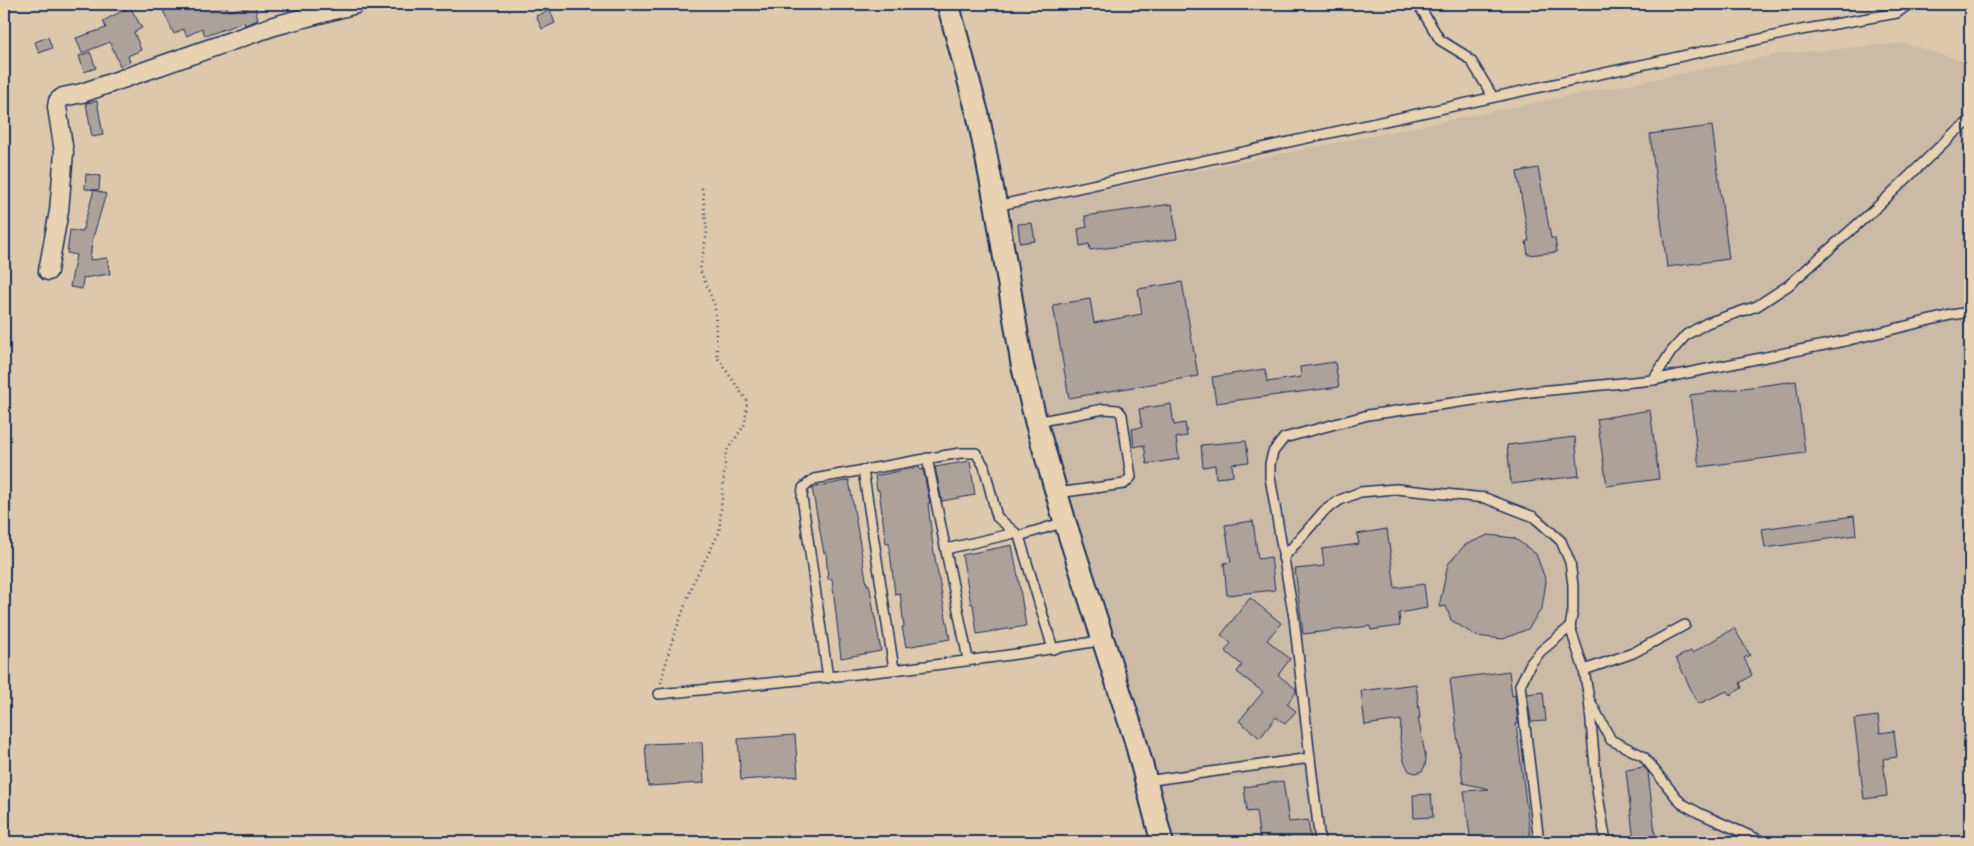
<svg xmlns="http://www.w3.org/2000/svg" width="1974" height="846" font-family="Dekko,sans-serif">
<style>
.built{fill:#cbbaa6}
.building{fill:#ada299;stroke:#1b2f5e}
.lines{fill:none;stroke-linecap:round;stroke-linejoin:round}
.service-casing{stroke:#1b2f5e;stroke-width:12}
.minor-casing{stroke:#1b2f5e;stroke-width:21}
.tertiary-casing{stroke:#1b2f5e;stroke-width:25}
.path{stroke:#1b2f5e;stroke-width:2.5;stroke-dasharray:1 4;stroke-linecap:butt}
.service{stroke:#e9d2b2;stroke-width:9}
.minor{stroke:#e9d2b2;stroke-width:18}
.tertiary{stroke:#e9d2b2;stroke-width:21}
</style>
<rect width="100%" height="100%" fill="#ddc8ad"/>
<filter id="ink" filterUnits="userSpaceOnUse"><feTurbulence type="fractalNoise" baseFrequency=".02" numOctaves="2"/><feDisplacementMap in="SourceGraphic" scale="10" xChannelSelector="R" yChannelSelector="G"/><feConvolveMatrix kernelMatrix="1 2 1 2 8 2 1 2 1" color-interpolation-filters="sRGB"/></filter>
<g filter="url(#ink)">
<path class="built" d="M 1904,43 L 1970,63 L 1970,842 L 1173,842 L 1166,810 L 1120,653 L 1072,510 L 1039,396 L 1020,296 L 1011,208 L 1779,54 Z"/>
<g class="building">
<path d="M 160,4 L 188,4 L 190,9 L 204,4 L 226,4 L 228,11 L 255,6 L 258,20 L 245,25 L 244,22 L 205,36 L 202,28 L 187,36 L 183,29 L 174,34 Z"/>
<path d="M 130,7 L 142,28 L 134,32 L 141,50 L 128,56 L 130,62 L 120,66 L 110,42 L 82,53 L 76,38 L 106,28 L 103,21 Z"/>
<path d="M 550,10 L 555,23 L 542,29 L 536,16 Z"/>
<path d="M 48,37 L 52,48 L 39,53 L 35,42 Z"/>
<path d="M 90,52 L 96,68 L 84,72 L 79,56 Z"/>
<path d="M 97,101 L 103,135 L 92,137 L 86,103 Z"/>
<path d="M 1712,126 L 1729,259 L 1667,267 L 1650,134 Z"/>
<path d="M 1538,168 L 1551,238 L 1555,238 L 1557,252 L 1528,255 L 1526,241 L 1529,241 L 1517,172 Z"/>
<path d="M 86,174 L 100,176 L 99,190 L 85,189 Z"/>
<path d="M 94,190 L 106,194 L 92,241 L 90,260 L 107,258 L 110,274 L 83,278 L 82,289 L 70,287 L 76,255 L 67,253 L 70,230 L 82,232 Z"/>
<path d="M 1172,204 L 1177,239 L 1090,250 L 1089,244 L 1080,246 L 1078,229 L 1087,227 L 1085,216 Z"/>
<path d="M 1032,223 L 1035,241 L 1020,243 L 1018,224 Z"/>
<path d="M 1182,282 L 1198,376 L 1069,398 L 1053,305 L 1090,299 L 1094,323 L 1142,314 L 1138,289 Z"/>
<path d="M 1335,362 L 1339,387 L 1216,403 L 1212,377 L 1265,369 L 1267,382 L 1301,377 L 1300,367 Z"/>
<path d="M 1796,381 L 1805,453 L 1699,467 L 1690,395 Z"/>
<path d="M 1171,404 L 1174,425 L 1185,423 L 1187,436 L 1176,438 L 1179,459 L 1147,464 L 1144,445 L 1134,447 L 1132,429 L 1142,427 L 1139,409 Z"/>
<path d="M 1650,410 L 1659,479 L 1607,486 L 1597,419 Z"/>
<path d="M 1575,437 L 1579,476 L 1511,484 L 1507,445 Z"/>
<path d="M 1246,441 L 1249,462 L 1232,464 L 1233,476 L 1216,478 L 1215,465 L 1203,467 L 1201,445 Z"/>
<path d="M 970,461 L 975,495 L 942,501 L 935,467 Z"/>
<path d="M 919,467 L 920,470 L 923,469 L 930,503 L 928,503 L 933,547 L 950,639 L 906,647 L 902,627 L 904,627 L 900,593 L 895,594 L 889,543 L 886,544 L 879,490 L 877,490 L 875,476 Z"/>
<path d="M 849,480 L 867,585 L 869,584 L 881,651 L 841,658 L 832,579 L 828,579 L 826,552 L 824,553 L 812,488 Z"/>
<path d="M 1854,516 L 1856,535 L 1765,548 L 1762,529 Z"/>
<path d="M 1253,521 L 1258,559 L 1271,557 L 1275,590 L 1227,595 L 1224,563 L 1231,562 L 1225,525 Z"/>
<path d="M 1387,529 L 1395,588 L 1424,584 L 1427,608 L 1399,613 L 1400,626 L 1371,630 L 1370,626 L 1303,634 L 1295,569 L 1324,566 L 1322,549 L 1359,544 L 1357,534 Z"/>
<path d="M 1488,535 L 1514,538 L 1536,554 L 1546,581 L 1542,608 L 1528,629 L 1503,639 L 1476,636 L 1451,620 L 1446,606 L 1439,607 L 1448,564 L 1465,545 Z"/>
<path d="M 1012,545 L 1018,576 L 1026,626 L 977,634 L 973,604 L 971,604 L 962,555 Z"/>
<path d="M 1250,598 L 1281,623 L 1267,640 L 1290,659 L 1278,675 L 1296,689 L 1296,692 L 1287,704 L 1296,711 L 1285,724 L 1276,717 L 1260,738 L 1239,721 L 1263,692 L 1237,672 L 1242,665 L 1225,651 L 1231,643 L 1221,635 Z"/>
<path d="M 1734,628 L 1750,655 L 1744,658 L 1752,675 L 1740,683 L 1742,688 L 1730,695 L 1727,691 L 1698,704 L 1676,658 L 1691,651 L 1692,653 Z"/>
<path d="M 1509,671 L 1512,696 L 1515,695 L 1518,724 L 1516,724 L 1531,842 L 1471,842 L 1464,791 L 1489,789 L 1463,783 L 1450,679 Z"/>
<path d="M 1416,684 L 1420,718 L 1418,718 L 1426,759 L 1425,766 L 1422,771 L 1416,773 L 1409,771 L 1404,761 L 1400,740 L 1401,720 L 1365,725 L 1361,691 Z"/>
<path d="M 1543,692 L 1546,721 L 1531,722 L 1527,694 Z"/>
<path d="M 1878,716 L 1880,733 L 1894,731 L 1897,757 L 1883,759 L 1887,796 L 1864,799 L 1854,719 Z"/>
<path d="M 795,735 L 798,776 L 741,780 L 738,739 Z"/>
<path d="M 702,742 L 704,783 L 648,786 L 645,744 Z"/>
<path d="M 1644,767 L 1648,772 L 1656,842 L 1634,842 L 1626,770 Z"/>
<path d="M 1283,781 L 1289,822 L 1308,820 L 1311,842 L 1260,842 L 1256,811 L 1247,812 L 1244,787 Z"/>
<path d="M 1431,794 L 1433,817 L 1414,818 L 1413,795 Z"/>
</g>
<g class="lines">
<g class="service-casing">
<g id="service">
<path d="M 1418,4 L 1440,40 L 1463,54 L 1472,62 L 1493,97"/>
<path d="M 996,206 L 1801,30 L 1897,13 L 1909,4"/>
<path d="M 1653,380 L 1671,352 L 1686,335 L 1707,323 L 1757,306 L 1789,285 L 1877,207 L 1955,132 L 1970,121"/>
<path d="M 1036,422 L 1104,409 L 1118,410 L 1122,415 L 1131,477 L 1124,484 L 1057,493"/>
<path d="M 927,458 L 968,659"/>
<path d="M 863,470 L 894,669"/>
<path d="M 1019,536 L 1053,649"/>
<path d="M 946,549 L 1015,533"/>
<path d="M 1283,558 L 1324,511 L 1340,500 L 1360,492 L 1396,489 L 1485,498 L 1534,517 L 1561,541 L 1570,562 L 1573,585 L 1573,610 L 1570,627 L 1541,651 L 1531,663 L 1520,685 L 1539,842"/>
<path d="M 1570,627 L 1584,670 L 1589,699 L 1597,790 L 1606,842"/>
<path d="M 1584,670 L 1633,653 L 1685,625"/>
<path d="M 828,678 L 802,497 L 803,488 L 814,479 L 942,456 L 961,453 L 976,453 L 984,466 L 997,517 L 1019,536 L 1065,522"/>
<path d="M 659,694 C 807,679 957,666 1104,640"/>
<path d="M 1589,699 L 1611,740 L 1643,756 L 1681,803 L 1699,813 L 1764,842"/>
<path d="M 1310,758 L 1320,842"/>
<path d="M 1146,781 L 1310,758 L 1294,618 L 1270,477 L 1270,464 L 1273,452 L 1284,438 L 1368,415 L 1530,392 L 1653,380 L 1849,340 L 1951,315 L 1970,312"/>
</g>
</g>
<g class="minor-casing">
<path id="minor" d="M 48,271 L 59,211 L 64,152 L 57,107 L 58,101 L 63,97 L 82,93 L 274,26 L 356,4"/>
</g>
<g class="tertiary-casing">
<path id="tertiary" d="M 948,4 L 978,115 L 996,206 L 1022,364 L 1036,422 L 1065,522 L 1135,739 L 1162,842"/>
</g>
<path class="path" d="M 661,683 L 670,647 L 693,583 L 719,533 L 726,452 L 745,424 L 747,401 L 717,357 L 715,306 L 700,270 L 707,232 L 702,187"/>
<use href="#service" class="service"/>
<use href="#minor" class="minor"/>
<use href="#tertiary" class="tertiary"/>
</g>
</g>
<rect width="1974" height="846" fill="none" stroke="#e9d2b2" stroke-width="20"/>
<rect x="10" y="10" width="1954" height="826" fill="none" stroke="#1b2f5e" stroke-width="2" filter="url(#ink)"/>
</svg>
